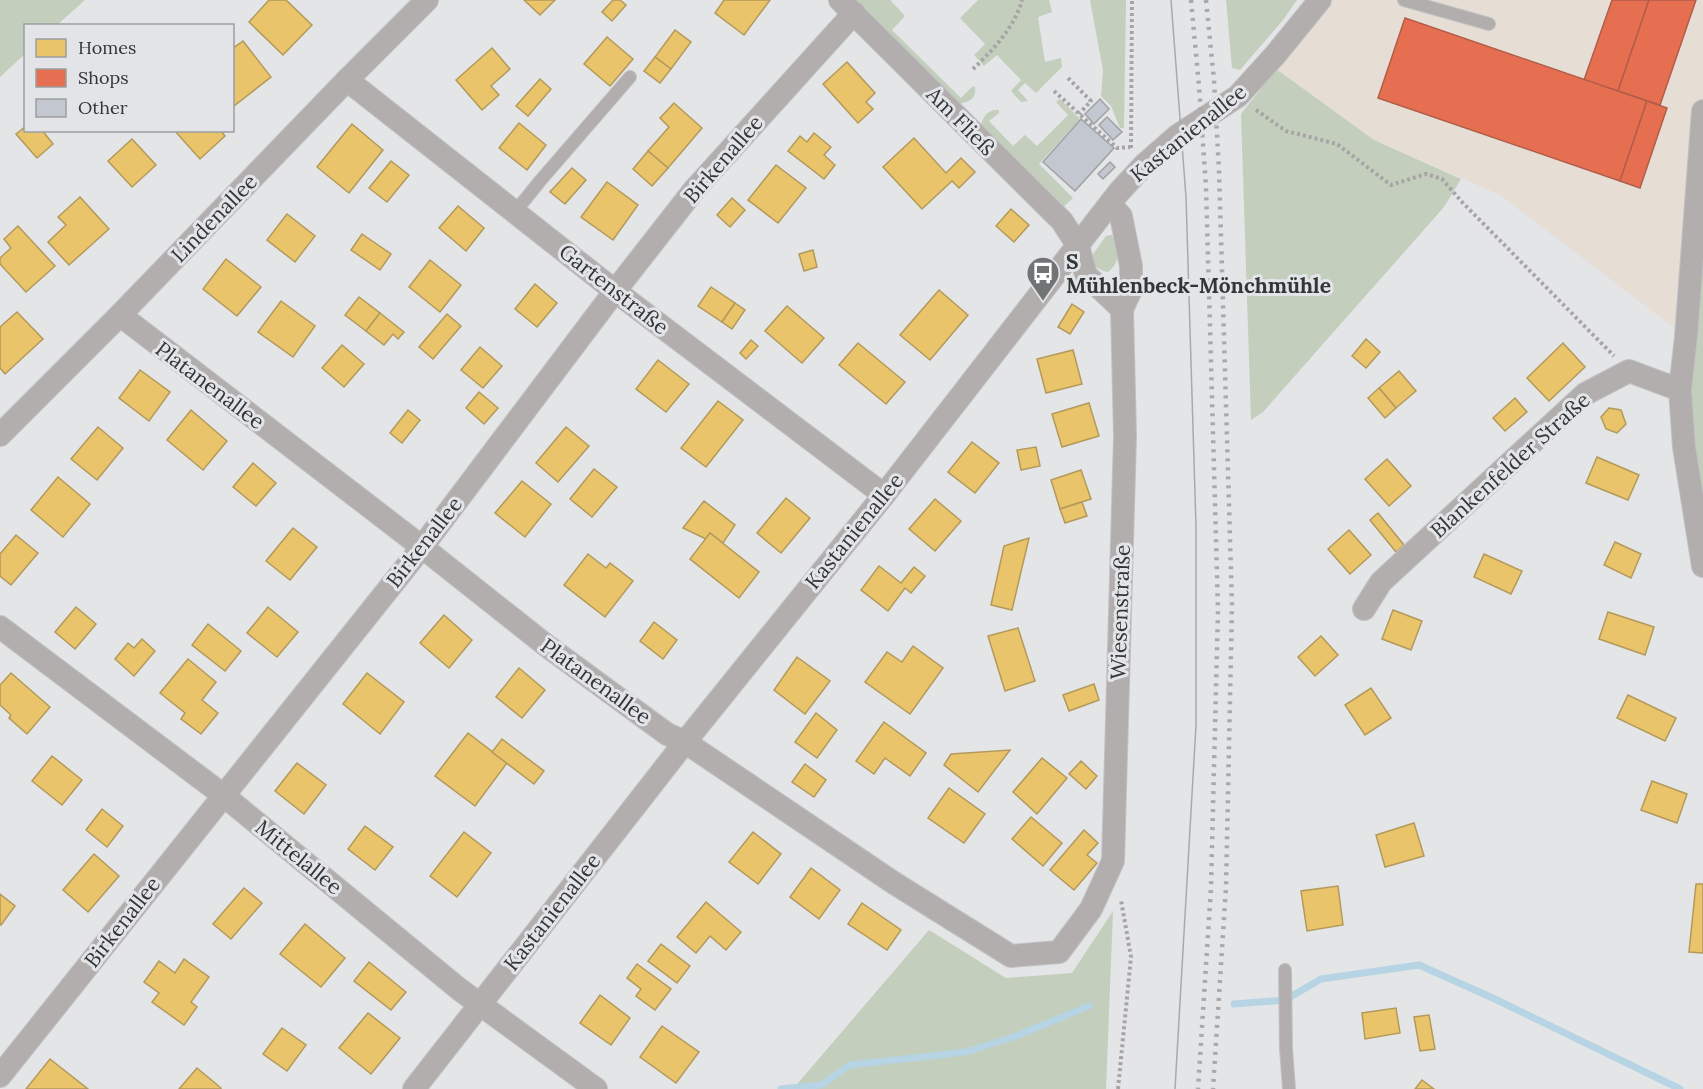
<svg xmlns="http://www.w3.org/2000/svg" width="1703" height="1089" font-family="Lora,serif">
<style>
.commercial{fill:#e6ddd5}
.green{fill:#c3cebd}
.homes{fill:#e9c46a;stroke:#b3995b;stroke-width:1.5}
.shops{fill:#e76f51;stroke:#b15e49;stroke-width:1.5}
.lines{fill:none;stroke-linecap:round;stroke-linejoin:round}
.stream{stroke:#b6d4e3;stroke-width:7}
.building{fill:#c3c7cf;stroke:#a0a1a3;stroke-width:1.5}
.lane-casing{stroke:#c1c2c3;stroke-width:14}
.street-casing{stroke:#c1c2c3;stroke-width:24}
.path{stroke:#a8a4a6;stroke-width:4;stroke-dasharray:3 3;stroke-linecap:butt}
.lane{stroke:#b3aeae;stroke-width:12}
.street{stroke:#b3aeae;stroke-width:22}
.tram{stroke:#aaa9aa;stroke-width:1.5}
.rail{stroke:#aaa9aa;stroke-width:4.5;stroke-dasharray:3 6;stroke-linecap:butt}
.labels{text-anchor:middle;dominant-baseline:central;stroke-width:6;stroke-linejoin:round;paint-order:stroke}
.street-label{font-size:21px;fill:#343537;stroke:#e2e4e8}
.poi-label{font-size:21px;font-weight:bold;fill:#343537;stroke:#e2e4e8;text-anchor:start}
</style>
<rect width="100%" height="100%" fill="#e3e5e7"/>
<path class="commercial" d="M 1321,0 L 1703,0 L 1703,111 L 1686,337 L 1500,195 L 1374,140 L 1276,69 Z"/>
<g class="green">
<path d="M 0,0 L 85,0 L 57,25 L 26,26 L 25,54 L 0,77 Z"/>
<path d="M 851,0 L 891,0 L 891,1 L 905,16 L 892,30 L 961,98 L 973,86 L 975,87 C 977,99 968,103 957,104 Z"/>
<path d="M 978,0 L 1049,0 L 1052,12 L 1038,17 L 1045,62 L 1061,58 L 1062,67 L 1036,93 L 1025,83 L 1018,90 L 1028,101 L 1021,102 L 1011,91 L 1021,80 L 997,55 L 984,66 L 974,55 L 985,44 L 960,18 Z"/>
<path d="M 1090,0 L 1126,0 L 1124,128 L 1120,128 L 1111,106 L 1101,96 L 1103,70 Z"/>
<path d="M 1226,0 L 1297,0 L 1283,20 L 1240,70 L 1232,68 Z"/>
<path d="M 1276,69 L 1374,140 L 1461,179 L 1444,207 L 1263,412 L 1251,420 L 1241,114 Z"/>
<path d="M 1060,99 L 1080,119 L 1039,164 L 1073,198 L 1062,208 L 981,126 C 982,117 988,109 999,110 L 999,113 L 989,121 L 1013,146 L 1025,135 L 1037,146 L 1068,115 L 1056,102 Z"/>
<path d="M 1703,111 L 1703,550 L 1685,384 Z"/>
<path d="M 1112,235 C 1118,250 1122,260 1108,272 C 1098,270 1094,266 1091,257 L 1106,236 Z"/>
<path d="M 1113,911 L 1106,1089 L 793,1089 L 929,930 L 1006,978 L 1072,973 Z"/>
</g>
<g class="homes">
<path d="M 269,0 L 286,0 L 312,25 L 283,55 L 249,22 Z"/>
<path d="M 524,0 L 555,0 L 540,15 Z"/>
<path d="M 613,0 L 620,0 L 626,5 L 612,21 L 602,12 Z"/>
<path d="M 724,0 L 770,0 L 744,35 L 715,13 Z"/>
<path d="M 675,30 L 691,42 L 671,69 L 655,57 Z"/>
<path d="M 607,37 L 633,59 L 610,86 L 584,64 Z"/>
<path d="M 243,41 L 271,77 L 234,106 L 232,104 L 232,49 Z"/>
<path d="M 492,48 L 510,69 L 491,86 L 499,95 L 482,110 L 456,80 Z"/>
<path d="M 655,57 L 671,69 L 660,83 L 644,71 Z"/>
<path d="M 847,62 L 875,93 L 866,102 L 873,109 L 858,123 L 823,84 Z"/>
<path d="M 540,79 L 551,89 L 528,116 L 516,106 Z"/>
<path d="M 674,103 L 702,128 L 668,168 L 648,151 L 669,127 L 660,118 Z"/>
<path d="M 519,123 L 546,145 L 527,170 L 499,148 Z"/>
<path d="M 352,124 L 383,150 L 349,193 L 317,167 Z"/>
<path d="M 26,126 L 26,130 L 42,130 L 53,144 L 37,158 L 16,134 Z"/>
<path d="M 174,130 L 220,130 L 225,136 L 200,159 Z"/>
<path d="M 814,133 L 831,147 L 824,155 L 835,165 L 824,179 L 788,151 L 800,136 L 807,142 Z"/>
<path d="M 914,138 L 946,173 L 961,158 L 975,172 L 959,188 L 952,181 L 922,209 L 883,167 Z"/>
<path d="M 132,139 L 156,165 L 132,187 L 108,161 Z"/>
<path d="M 648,151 L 668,168 L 652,186 L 633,169 Z"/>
<path d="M 391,161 L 409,175 L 387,202 L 369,188 Z"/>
<path d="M 776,165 L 806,188 L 778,223 L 748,200 Z"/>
<path d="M 572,168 L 586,180 L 565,204 L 550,192 Z"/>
<path d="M 607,182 L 638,205 L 613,240 L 581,217 Z"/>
<path d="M 80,197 L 109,229 L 69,265 L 48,242 L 66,225 L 58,217 Z"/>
<path d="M 732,198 L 745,210 L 730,227 L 717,215 Z"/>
<path d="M 458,206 L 484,228 L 466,251 L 439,228 Z"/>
<path d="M 1011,209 L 1029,225 L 1014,242 L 996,226 Z"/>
<path d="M 287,214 L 315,236 L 295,262 L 267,240 Z"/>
<path d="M 18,226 L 55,266 L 26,292 L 0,264 L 0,258 L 11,248 L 4,239 Z"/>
<path d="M 362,234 L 391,254 L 380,270 L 351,250 Z"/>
<path d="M 813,250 L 817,267 L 804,271 L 799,254 Z"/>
<path d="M 226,259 L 261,287 L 237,316 L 203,289 Z"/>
<path d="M 430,260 L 461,285 L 440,312 L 409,287 Z"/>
<path d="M 535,284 L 557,303 L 537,327 L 515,309 Z"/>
<path d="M 711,287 L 735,303 L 722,322 L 698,306 Z"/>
<path d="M 939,290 L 968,315 L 930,360 L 900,335 Z"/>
<path d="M 359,297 L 380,313 L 366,331 L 345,315 Z"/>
<path d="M 281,301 L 315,326 L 293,357 L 258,332 Z"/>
<path d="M 735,303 L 745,310 L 732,329 L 722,322 Z"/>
<path d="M 1072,304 L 1084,312 L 1070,334 L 1058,327 Z"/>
<path d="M 787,306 L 824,338 L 802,363 L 765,331 Z"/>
<path d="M 17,312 L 43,339 L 5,374 L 0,368 L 0,327 Z"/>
<path d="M 380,313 L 404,332 L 398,339 L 393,334 L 384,345 L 366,331 Z"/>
<path d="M 447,314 L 461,326 L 433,359 L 419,347 Z"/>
<path d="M 1366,339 L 1380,352 L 1366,368 L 1352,356 Z"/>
<path d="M 751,340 L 758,346 L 746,359 L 740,353 Z"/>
<path d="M 858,343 L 905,382 L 886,404 L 839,365 Z"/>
<path d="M 1563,343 L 1585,367 L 1549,401 L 1527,378 Z"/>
<path d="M 342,345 L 364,364 L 344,387 L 322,368 Z"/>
<path d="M 480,347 L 502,366 L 483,388 L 461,370 Z"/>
<path d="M 1073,350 L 1082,384 L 1046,393 L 1037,359 Z"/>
<path d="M 658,360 L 689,384 L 666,412 L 636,389 Z"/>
<path d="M 140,370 L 170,392 L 149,421 L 119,398 Z"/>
<path d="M 1399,371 L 1416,391 L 1396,408 L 1379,388 Z"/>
<path d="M 1379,388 L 1396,408 L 1385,418 L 1368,398 Z"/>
<path d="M 479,392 L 498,408 L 484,424 L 466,408 Z"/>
<path d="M 1515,398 L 1527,412 L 1505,431 L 1493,418 Z"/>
<path d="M 718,401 L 743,420 L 706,467 L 681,448 Z"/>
<path d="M 1089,403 L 1099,436 L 1062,447 L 1052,414 Z"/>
<path d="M 1609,408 L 1621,410 L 1626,424 L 1617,433 L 1606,429 L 1601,417 Z"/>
<path d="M 191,410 L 227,441 L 203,470 L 167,440 Z"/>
<path d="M 408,410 L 420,420 L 402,443 L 390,433 Z"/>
<path d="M 98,427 L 123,448 L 97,480 L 71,459 Z"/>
<path d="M 566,427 L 589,446 L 558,482 L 536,463 Z"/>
<path d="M 972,442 L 999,463 L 975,493 L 948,472 Z"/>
<path d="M 1036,447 L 1040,466 L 1021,470 L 1017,450 Z"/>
<path d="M 1597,457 L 1639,475 L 1628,500 L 1586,483 Z"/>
<path d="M 1387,459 L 1411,486 L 1389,506 L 1365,479 Z"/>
<path d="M 253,463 L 276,483 L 256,506 L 233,487 Z"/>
<path d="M 594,469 L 617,487 L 592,517 L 570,499 Z"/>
<path d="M 1081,470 L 1091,499 L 1060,509 L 1051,480 Z"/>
<path d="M 58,477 L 90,504 L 63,537 L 31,510 Z"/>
<path d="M 522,481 L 551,504 L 525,537 L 495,513 Z"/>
<path d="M 786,498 L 810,518 L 781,553 L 757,533 Z"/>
<path d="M 935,499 L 961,521 L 935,551 L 909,529 Z"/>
<path d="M 704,501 L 735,525 L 723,543 L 710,533 L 706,539 L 683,528 Z"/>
<path d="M 1082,502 L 1087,516 L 1065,523 L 1060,509 Z"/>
<path d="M 1378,513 L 1404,545 L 1396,552 L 1370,520 Z"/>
<path d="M 293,528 L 317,547 L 290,580 L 266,561 Z"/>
<path d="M 1349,530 L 1371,555 L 1350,574 L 1328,549 Z"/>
<path d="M 710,533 L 759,572 L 739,598 L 690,559 Z"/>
<path d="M 16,535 L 38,553 L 11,585 L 0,576 L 0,554 Z"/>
<path d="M 1029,538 L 1012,610 L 991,605 L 1004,546 Z"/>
<path d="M 1615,542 L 1641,554 L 1631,578 L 1604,565 Z"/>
<path d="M 588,554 L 606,568 L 610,563 L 633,581 L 605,617 L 564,585 Z"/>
<path d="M 1484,554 L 1522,571 L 1511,594 L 1474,577 Z"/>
<path d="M 879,566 L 901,583 L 914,567 L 925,576 L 911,593 L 905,588 L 888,611 L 861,590 Z"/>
<path d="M 76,607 L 96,624 L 75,649 L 55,632 Z"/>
<path d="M 268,607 L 298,632 L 277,657 L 247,633 Z"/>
<path d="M 1393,610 L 1422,621 L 1411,650 L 1382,639 Z"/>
<path d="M 1608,612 L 1654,627 L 1645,655 L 1599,639 Z"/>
<path d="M 444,615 L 472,640 L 449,668 L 420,643 Z"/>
<path d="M 654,622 L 677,640 L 663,659 L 640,641 Z"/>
<path d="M 208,624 L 241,651 L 225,671 L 192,645 Z"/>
<path d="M 1018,628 L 1035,681 L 1005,691 L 988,636 Z"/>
<path d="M 1321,636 L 1338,655 L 1315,676 L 1298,657 Z"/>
<path d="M 142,639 L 155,651 L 134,676 L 115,659 L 128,643 L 134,648 Z"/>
<path d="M 913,646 L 943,668 L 910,714 L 865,682 L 887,652 L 902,662 Z"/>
<path d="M 797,657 L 830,681 L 805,714 L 774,690 Z"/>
<path d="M 188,659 L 216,682 L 202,700 L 218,713 L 201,734 L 181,719 L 185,713 L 160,693 Z"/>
<path d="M 519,668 L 545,690 L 522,718 L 496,697 Z"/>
<path d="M 11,673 L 50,707 L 27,734 L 9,718 L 11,715 L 0,705 L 0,685 Z"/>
<path d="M 367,673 L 404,702 L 380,734 L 343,704 Z"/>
<path d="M 1094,684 L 1099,700 L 1069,711 L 1063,695 Z"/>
<path d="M 1371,688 L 1391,718 L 1365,735 L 1345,705 Z"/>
<path d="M 1628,695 L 1676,718 L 1665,741 L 1617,718 Z"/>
<path d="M 816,713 L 837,730 L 817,758 L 795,742 Z"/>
<path d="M 884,722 L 926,753 L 910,776 L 885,758 L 874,774 L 856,761 Z"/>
<path d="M 468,733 L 507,763 L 475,806 L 435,776 Z"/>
<path d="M 502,739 L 544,771 L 534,784 L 492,752 Z"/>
<path d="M 1010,750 L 978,792 L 944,765 L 951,754 Z"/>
<path d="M 52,756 L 82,780 L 62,805 L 32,781 Z"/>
<path d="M 1042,758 L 1067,778 L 1037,814 L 1013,792 Z"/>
<path d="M 1081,761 L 1097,776 L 1086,789 L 1069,774 Z"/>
<path d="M 297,763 L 326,785 L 304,814 L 275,791 Z"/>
<path d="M 805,764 L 826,780 L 814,797 L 792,782 Z"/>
<path d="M 1652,781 L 1687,794 L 1677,823 L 1641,810 Z"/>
<path d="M 949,788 L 985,814 L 964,843 L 928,818 Z"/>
<path d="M 102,809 L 123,826 L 107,847 L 86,830 Z"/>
<path d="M 1031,817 L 1062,843 L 1043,866 L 1012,839 Z"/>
<path d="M 1414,823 L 1424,856 L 1385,867 L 1376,835 Z"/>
<path d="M 365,826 L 393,847 L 375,870 L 348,849 Z"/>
<path d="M 1084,830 L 1098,843 L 1087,855 L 1097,863 L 1074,890 L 1050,870 Z"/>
<path d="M 464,832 L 491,853 L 457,897 L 430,876 Z"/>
<path d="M 753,832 L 781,854 L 758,884 L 729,862 Z"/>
<path d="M 94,854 L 119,876 L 88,912 L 63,890 Z"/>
<path d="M 811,868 L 840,890 L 819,919 L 790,897 Z"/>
<path d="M 1696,884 L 1703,884 L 1703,953 L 1689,952 Z"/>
<path d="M 1338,886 L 1343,925 L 1307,931 L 1301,891 Z"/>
<path d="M 244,888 L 262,903 L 231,939 L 213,924 Z"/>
<path d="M 0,894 L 15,906 L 1,925 L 0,924 Z"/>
<path d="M 706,902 L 741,932 L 726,950 L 710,936 L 696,953 L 677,937 Z"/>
<path d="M 862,903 L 901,930 L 887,950 L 848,924 Z"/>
<path d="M 305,924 L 345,958 L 321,987 L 280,954 Z"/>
<path d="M 661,944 L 690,966 L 677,983 L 648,961 Z"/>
<path d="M 184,959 L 209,977 L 191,1002 L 197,1007 L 184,1025 L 152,1002 L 159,993 L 144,982 L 159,961 L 175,973 Z"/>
<path d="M 369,962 L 406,992 L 391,1010 L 354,981 Z"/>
<path d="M 637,964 L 671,989 L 655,1010 L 636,996 L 641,989 L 627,978 Z"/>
<path d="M 600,995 L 630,1018 L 611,1045 L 580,1023 Z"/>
<path d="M 1396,1008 L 1400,1033 L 1365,1039 L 1362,1013 Z"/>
<path d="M 368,1013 L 400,1038 L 371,1074 L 339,1048 Z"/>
<path d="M 1429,1015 L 1435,1049 L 1420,1051 L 1414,1017 Z"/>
<path d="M 662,1026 L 699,1052 L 676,1083 L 640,1057 Z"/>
<path d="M 282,1028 L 306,1045 L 287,1071 L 263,1054 Z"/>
<path d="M 50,1059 L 88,1089 L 26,1089 Z"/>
<path d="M 197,1068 L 221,1088 L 221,1089 L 179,1089 Z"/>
<path d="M 1422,1080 L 1434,1089 L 1415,1089 Z"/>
</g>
<g class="shops">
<path d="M 1612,0 L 1649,0 L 1618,91 L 1584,80 Z"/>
<path d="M 1649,0 L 1696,0 L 1660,105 L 1618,91 Z"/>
<path d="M 1405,18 L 1647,101 L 1620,181 L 1378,98 Z"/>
<path d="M 1647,101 L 1667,108 L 1640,188 L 1620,181 Z"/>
</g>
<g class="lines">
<g class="stream">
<path d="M 1234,1004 L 1285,1000 L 1321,979 L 1419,965 L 1495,999 L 1680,1089"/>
<path d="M 781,1089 L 821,1085 L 850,1065 L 966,1052 L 1016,1036 L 1089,1006"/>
</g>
</g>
<g class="building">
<path d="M 1100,99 L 1109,109 L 1094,124 L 1085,114 Z"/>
<path d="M 1107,117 L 1122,132 L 1113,140 L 1099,125 Z"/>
<path d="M 1081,119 L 1114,148 L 1075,191 L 1043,162 Z"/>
<path d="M 1110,162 L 1115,167 L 1103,179 L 1098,174 Z"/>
</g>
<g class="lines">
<g class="lane-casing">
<g id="lane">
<path d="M 1404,0 L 1489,24"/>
<path d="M 515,212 L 540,181 L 630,77"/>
<path d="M 1285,970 L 1286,1048 L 1289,1089"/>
</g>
</g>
<g class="street-casing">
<g id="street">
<path d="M 840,0 L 1062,221 L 1078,246 L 1086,275 L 1122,309"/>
<path d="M 347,80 L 615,291 L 884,495"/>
<path d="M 120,315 L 422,547 L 547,646 L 667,734 L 685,742 L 894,883 L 1011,956 L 1059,952 L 1091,909 L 1113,861 L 1125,436 L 1122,309 L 1131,290 L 1131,266 L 1121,216 L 1110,204"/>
<path d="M 1680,390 L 1686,337 L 1703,111"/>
<path d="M 0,435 L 120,315 L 347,80 L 427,0"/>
<path d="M 1364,609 L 1381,582 L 1585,394 L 1629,371 L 1680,390 L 1684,447 L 1703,566"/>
<path d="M 0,627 L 223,795 L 459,989 L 596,1089"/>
<path d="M 0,1076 L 422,547 L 615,291 L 694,190 L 854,13"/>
<path d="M 414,1089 L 685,742 L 884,495 L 1119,192 L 1145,164 L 1177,136 L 1238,96 L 1276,54 L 1320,0"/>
</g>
</g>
<g class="path">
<path d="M 973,69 C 992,51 1015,27 1022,0"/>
<path d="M 1068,78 L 1091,101 L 1079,114"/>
<path d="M 1054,91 L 1117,148 L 1130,147"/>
<path d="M 1256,110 L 1286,131 L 1337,144 L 1391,185 L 1426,174 L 1442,179 L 1462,202 L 1614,356"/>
<path d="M 1131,148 L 1132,0"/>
<path d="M 1118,1089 L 1131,957 L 1121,900"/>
</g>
<use href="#lane" class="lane"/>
<use href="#street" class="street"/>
<path class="tram" d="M 1171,0 L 1186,197 L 1196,527 L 1196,725 L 1175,1089"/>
<g class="rail">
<path d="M 1191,0 L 1199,86 L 1206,187 L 1218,609 L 1211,888 L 1198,1089"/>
<path d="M 1206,0 L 1214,80 L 1219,170 L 1232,605 L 1226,887 L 1213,1089"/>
</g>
</g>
<defs>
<g id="bus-pin" transform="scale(1.725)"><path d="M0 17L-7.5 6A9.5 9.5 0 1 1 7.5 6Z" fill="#717375" stroke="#e2e4e8"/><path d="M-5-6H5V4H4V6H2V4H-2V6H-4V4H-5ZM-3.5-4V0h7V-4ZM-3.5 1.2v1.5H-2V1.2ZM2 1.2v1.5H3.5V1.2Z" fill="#fff"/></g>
</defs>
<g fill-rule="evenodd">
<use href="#bus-pin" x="1043" y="273"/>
</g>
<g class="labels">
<g class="street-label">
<text transform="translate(961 121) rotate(45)">Am Fließ</text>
<text transform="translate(1188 133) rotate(-39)">Kastanienallee</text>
<text transform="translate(723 159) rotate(-49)">Birkenallee</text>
<text transform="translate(214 218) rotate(-46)">Lindenallee</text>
<text transform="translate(614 289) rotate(38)">Gartenstraße</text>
<text transform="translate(210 385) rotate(37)">Platanenallee</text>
<text transform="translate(1510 465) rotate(-42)">Blankenfelder Straße</text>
<text transform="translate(854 531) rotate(-51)">Kastanienallee</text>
<text transform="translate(424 542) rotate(-52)">Birkenallee</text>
<text transform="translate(1120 612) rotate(-88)">Wiesenstraße</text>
<text transform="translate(596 681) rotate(36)">Platanenallee</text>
<text transform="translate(299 857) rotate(39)">Mittelallee</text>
<text transform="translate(552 912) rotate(-52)">Kastanienallee</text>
<text transform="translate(122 922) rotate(-52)">Birkenallee</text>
</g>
<g class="poi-label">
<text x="1066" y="261">S<tspan x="1066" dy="24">Mühlenbeck-Mönchmühle</tspan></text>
</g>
</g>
<rect x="24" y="24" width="210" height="108" fill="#e2e4e8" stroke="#9c9ea1" stroke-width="1.5"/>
<rect x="36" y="39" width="30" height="18" fill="#e9c46a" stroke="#9c9ea1" stroke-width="1.5"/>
<text x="78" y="54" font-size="18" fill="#343537">Homes</text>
<rect x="36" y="69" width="30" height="18" fill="#e76f51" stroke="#9c9ea1" stroke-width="1.5"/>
<text x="78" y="84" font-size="18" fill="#343537">Shops</text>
<rect x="36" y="99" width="30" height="18" fill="#c3c7cf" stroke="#9c9ea1" stroke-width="1.5"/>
<text x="78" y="114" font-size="18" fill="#343537">Other</text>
</svg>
